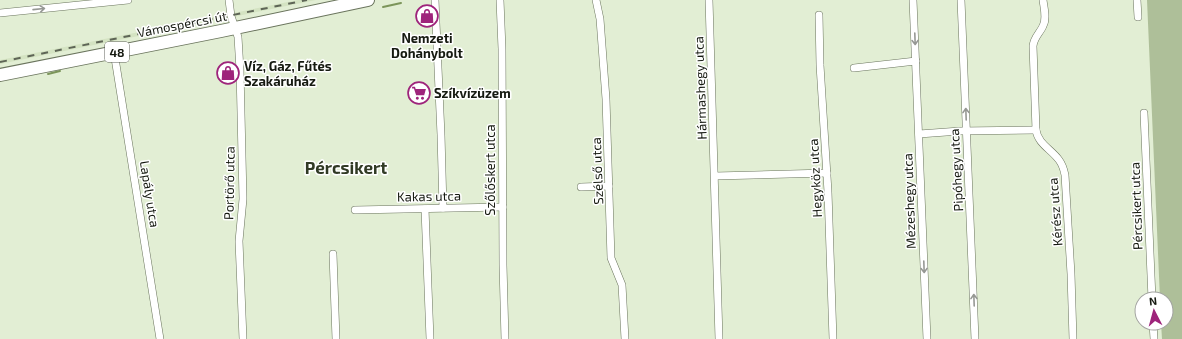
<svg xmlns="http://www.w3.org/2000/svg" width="1182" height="339" font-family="'Exo 2',sans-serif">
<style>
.built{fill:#d4e3c2}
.green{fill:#aebf99}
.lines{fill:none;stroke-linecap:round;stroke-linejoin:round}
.stream{stroke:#7c955a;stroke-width:2}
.minor-casing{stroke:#6a745d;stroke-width:8}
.primary-casing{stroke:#6a745d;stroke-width:14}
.minor{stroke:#fff;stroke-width:7}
.primary{stroke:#fff;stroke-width:12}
.rail{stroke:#5e6556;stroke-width:2;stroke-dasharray:7 7;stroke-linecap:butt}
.oneway{stroke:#969894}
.labels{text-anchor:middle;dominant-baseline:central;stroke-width:3;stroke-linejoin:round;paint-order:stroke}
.shield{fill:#fff;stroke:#5c5f58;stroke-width:1}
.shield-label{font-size:12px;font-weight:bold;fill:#161a11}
.street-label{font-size:13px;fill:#161a11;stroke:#fff}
.poi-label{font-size:13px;font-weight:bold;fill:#161a11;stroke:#fff;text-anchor:start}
.district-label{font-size:17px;font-weight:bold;fill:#313a25;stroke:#fff}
</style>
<rect width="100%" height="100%" fill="#e2eed4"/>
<path class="built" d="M 298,0 L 316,0 L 0,64 L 0,60 Z"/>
<path class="green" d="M 1147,0 L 1182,0 L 1182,339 L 1162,339 L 1161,323 L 1166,323 L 1166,299 L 1160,299 Z"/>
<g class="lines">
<g class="stream">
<path d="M 383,7 L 401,3"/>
<path d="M 48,74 L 60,71"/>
</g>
<g class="minor-casing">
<g id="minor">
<path d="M 229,0 L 231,16 L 238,37 L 240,70 L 243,199 L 239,241 L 243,339"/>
<path d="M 435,0 L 441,135 L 443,208"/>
<path d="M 500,0 L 502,49 L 503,265 L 505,339"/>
<path d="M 596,0 L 600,19 L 606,99 L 611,258 L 622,285 L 625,339"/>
<path d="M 709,0 L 719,339"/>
<path d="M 913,0 L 927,339"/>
<path d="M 961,0 L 975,339"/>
<path d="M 1043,0 C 1044,8 1047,19 1043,26 C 1040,33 1034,37 1033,46 L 1036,130 C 1038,144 1051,149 1059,160 C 1062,164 1064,170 1065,175 L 1071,274 L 1073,339"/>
<path d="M 1137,0 L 1138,17"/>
<path d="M 0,13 L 128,0"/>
<path d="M 819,15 L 820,65 L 828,192 L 833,339"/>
<path d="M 114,52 L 160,339"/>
<path d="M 854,68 L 916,61"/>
<path d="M 1144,113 L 1152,299"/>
<path d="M 919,134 L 960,131 L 1036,130"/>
<path d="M 715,176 L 827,173"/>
<path d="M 581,187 L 609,186"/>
<path d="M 425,209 L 430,339"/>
<path d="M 355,210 L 503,207"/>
<path d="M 333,254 L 336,339"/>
<path d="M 1153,323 L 1154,339"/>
</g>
</g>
<g class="primary-casing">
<path id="primary" d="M 0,75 L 221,31 L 368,0"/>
</g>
<use href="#minor" class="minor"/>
<use href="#primary" class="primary"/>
<path class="rail" d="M 0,62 L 307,0"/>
</g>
<defs><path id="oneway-shaft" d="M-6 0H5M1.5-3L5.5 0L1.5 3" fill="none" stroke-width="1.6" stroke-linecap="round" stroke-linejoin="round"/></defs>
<g class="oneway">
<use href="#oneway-shaft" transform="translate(39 9) rotate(-6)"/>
<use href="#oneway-shaft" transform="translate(915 39) rotate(88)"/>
<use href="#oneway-shaft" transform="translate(966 114) rotate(-92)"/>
<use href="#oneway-shaft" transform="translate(924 267) rotate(88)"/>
<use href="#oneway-shaft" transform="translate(974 300) rotate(-92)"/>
</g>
<defs>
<g id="shop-ring" transform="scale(1.15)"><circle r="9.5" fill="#fff" stroke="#9e247b" stroke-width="1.5"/><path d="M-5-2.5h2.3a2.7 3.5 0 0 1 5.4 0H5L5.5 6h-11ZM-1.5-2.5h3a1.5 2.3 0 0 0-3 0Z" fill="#9e247b"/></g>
<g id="supermarket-ring" transform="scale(1.15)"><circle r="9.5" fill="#fff" stroke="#9e247b" stroke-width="1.5"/><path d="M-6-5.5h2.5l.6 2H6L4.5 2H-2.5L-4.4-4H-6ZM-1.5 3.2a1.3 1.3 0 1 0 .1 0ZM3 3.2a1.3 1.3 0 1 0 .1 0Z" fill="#9e247b"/></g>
</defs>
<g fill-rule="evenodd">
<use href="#shop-ring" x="427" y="16"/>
<use href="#shop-ring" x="228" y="73"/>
<use href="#supermarket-ring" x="419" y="93"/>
</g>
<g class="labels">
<rect class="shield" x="105" y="42" width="24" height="20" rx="3"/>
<g class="shield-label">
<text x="117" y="52">48</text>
</g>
<g class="street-label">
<text transform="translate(182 24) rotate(-11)">Vámospércsi út</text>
<text transform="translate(700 88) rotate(-92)">Hármashegy utca</text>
<text transform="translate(490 170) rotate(-90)">Szőlőskert utca</text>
<text transform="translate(956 170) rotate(-93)">Pipóhegy utca</text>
<text transform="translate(597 171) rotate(-92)">Szélső utca</text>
<text transform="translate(815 178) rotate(-93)">Hegyköz utca</text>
<text transform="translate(229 183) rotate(-89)">Portörő utca</text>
<text transform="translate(150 194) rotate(81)">Lapály utca</text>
<text transform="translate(429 196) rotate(-1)">Kakas utca</text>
<text transform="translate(909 201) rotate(-92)">Mézeshegy utca</text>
<text transform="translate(1136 206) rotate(-92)">Pércsikert utca</text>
<text transform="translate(1055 212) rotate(-94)">Kérész utca</text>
</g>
<g class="poi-label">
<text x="427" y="38" text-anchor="middle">Nemzeti<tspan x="427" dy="15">Dohánybolt</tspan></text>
<text x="244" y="66">Víz, Gáz, Fűtés<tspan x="244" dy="15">Szakáruház</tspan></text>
<text x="434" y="93">Szíkvízüzem</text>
</g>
<g class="district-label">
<text x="346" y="167">Pércsikert</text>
</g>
</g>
<g transform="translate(1154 311) rotate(354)"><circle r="19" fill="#ffffff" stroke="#a2a3a0"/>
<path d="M0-3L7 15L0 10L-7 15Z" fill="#9e247b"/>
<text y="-6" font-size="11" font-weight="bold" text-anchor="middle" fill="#161a11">N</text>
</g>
</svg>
